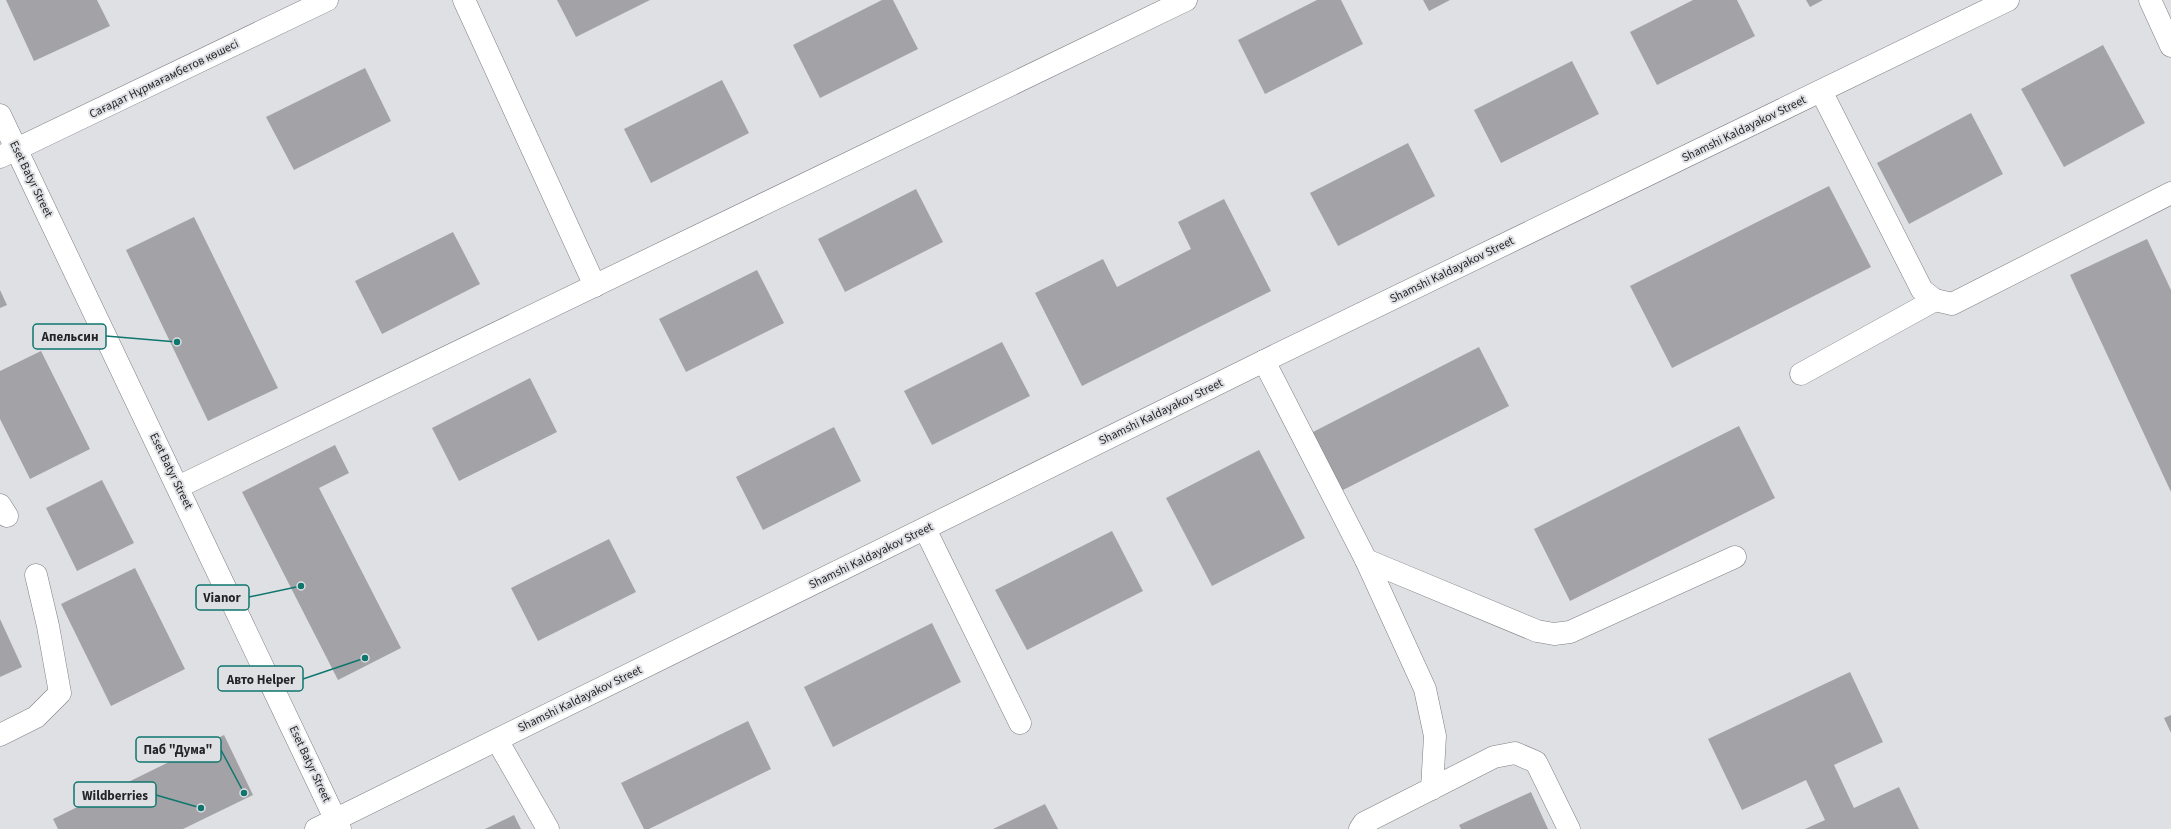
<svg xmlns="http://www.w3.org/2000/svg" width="2171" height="829" font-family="'Source Sans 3',sans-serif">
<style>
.building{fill:#a3a3a7}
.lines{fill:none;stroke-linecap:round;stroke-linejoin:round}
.minor-casing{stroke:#7e7f83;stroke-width:23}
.minor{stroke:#fff;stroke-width:22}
.labels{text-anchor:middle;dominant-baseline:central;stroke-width:4;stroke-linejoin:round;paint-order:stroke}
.street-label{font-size:12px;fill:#242426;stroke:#dfe0e4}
.leader{fill:none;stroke:#0f766e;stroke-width:1.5}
.callout-dot{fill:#0f766e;stroke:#dfe0e4;stroke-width:1.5}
.callout{fill:#dfe0e4;stroke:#0f766e;stroke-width:1.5}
.callout-label{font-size:13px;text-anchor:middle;font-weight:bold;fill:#242426}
</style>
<rect width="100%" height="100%" fill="#dfe0e4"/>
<g class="building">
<path d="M 6,0 L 97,0 L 110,26 L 34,61 Z"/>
<path d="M 557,0 L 650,0 L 576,37 Z"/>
<path d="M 882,0 L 893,0 L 918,49 L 820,98 L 793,45 Z"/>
<path d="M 1317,0 L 1341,0 L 1363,44 L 1265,94 L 1238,40 Z"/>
<path d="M 1423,0 L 1450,0 L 1429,11 Z"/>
<path d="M 1693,0 L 1737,0 L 1755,36 L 1657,85 L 1630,32 Z"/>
<path d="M 1806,0 L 1823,0 L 1810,7 Z"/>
<path d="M 2103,45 L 2145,123 L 2064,167 L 2021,89 Z"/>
<path d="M 1572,61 L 1599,114 L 1501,163 L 1474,110 Z"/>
<path d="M 365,68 L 391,121 L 294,170 L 266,117 Z"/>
<path d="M 722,80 L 749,133 L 651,183 L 624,129 Z"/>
<path d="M 1971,113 L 2003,174 L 1909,224 L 1877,163 Z"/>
<path d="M 1408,143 L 1435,196 L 1338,246 L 1310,193 Z"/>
<path d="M 1829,186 L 1871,267 L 1672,368 L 1630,286 Z"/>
<path d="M 916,189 L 943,242 L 845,292 L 818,239 Z"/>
<path d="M 1224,199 L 1271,291 L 1082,386 L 1035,293 L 1103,259 L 1117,287 L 1191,249 L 1178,222 Z"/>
<path d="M 194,217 L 278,388 L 208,421 L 126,250 Z"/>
<path d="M 453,232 L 480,284 L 382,334 L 355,281 Z"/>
<path d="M 2147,239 L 2171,290 L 2171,492 L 2070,275 Z"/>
<path d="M 757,270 L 784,323 L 686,372 L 659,319 Z"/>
<path d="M 0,290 L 7,305 L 0,308 Z"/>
<path d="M 1002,342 L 1030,396 L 932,445 L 904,391 Z"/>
<path d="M 1479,347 L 1509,406 L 1341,491 L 1311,433 Z"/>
<path d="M 41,351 L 90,449 L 30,479 L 0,419 L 0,371 Z"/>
<path d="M 530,378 L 557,432 L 459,481 L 432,428 Z"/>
<path d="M 1739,426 L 1775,498 L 1570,601 L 1534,529 Z"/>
<path d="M 834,427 L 861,481 L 763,530 L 736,477 Z"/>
<path d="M 335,445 L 349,473 L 319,488 L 401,648 L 338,680 L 242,492 Z"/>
<path d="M 1259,450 L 1305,538 L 1212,586 L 1166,498 Z"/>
<path d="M 102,480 L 134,543 L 77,571 L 46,508 Z"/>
<path d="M 1112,531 L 1143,591 L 1027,650 L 995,590 Z"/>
<path d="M 609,539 L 636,592 L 538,641 L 511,588 Z"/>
<path d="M 135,568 L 185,669 L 111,706 L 61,604 Z"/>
<path d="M 0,619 L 22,667 L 0,677 Z"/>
<path d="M 932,623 L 961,682 L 833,747 L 804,687 Z"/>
<path d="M 1850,672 L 1883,742 L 1834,765 L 1854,808 L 1899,787 L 1919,829 L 1805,829 L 1825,820 L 1806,780 L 1742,810 L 1708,739 Z"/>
<path d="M 2171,715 L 2171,733 L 2164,718 Z"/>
<path d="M 748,721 L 771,769 L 649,829 L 644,829 L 621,783 Z"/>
<path d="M 224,735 L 253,795 L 183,829 L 58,829 L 53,819 Z"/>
<path d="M 1531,792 L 1548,829 L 1461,829 L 1459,825 Z"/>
<path d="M 1045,804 L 1058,829 L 993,829 Z"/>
<path d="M 514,815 L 521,829 L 485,829 Z"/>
</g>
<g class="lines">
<g class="minor-casing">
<g id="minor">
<path d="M 464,0 L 595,286"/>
<path d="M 2150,0 L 2171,46"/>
<path d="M 1821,91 L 1922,290 L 1935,300 L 1952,304 L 2171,193"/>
<path d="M 0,115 L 340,829"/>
<path d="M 0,157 L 327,0"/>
<path d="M 1264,361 L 1366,560 L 1425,689 L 1435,736 L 1432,789"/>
<path d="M 1801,374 L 1935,300"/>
<path d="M 178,487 L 1186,0"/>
<path d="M 0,505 L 7,516"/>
<path d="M 925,529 L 1020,723"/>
<path d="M 1366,560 L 1537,631 L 1554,634 L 1570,632 L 1735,557"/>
<path d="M 0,735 L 36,717 L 60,693 L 48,626 L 36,575"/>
<path d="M 497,740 L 548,829"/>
<path d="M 316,829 L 1264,361 L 2008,0"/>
<path d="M 1360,829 L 1364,823 L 1494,757 L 1515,753 L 1536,762 L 1569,829"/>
</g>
</g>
<use href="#minor" class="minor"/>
</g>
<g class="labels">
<g class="street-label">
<text transform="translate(164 79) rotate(-26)">Сағадат Нұрмағамбетов көшесі</text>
<text transform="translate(1744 129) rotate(-26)">Shamshi Kaldayakov Street</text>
<text transform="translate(31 179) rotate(64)">Eset Batyr Street</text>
<text transform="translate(1452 270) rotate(-26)">Shamshi Kaldayakov Street</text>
<text transform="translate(1161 412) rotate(-26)">Shamshi Kaldayakov Street</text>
<text transform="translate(171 471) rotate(64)">Eset Batyr Street</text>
<text transform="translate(871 556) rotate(-26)">Shamshi Kaldayakov Street</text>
<text transform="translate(580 699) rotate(-26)">Shamshi Kaldayakov Street</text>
<text transform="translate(310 764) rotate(65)">Eset Batyr Street</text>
</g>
</g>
<path class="leader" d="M177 342L106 336M301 586L249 597M365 658L303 679M244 793L221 750M201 808L156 795"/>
<g class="callout-dot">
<circle cx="177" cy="342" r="4"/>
<circle cx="301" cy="586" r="4"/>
<circle cx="365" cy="658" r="4"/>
<circle cx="244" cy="793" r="4"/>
<circle cx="201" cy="808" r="4"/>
</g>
<g class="callout">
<rect x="33" y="324" width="73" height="25" rx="4"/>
<rect x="196" y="585" width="53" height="25" rx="4"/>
<rect x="218" y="666" width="85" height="25" rx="4"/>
<rect x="136" y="737" width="85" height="25" rx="4"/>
<rect x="74" y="782" width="82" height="25" rx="4"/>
</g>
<g class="callout-label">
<text x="70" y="341">Апельсин</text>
<text x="222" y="602">Vianor</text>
<text x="261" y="684">Авто Helper</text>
<text x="178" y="754">Паб "Дума"</text>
<text x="115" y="800">Wildberries</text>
</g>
</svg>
